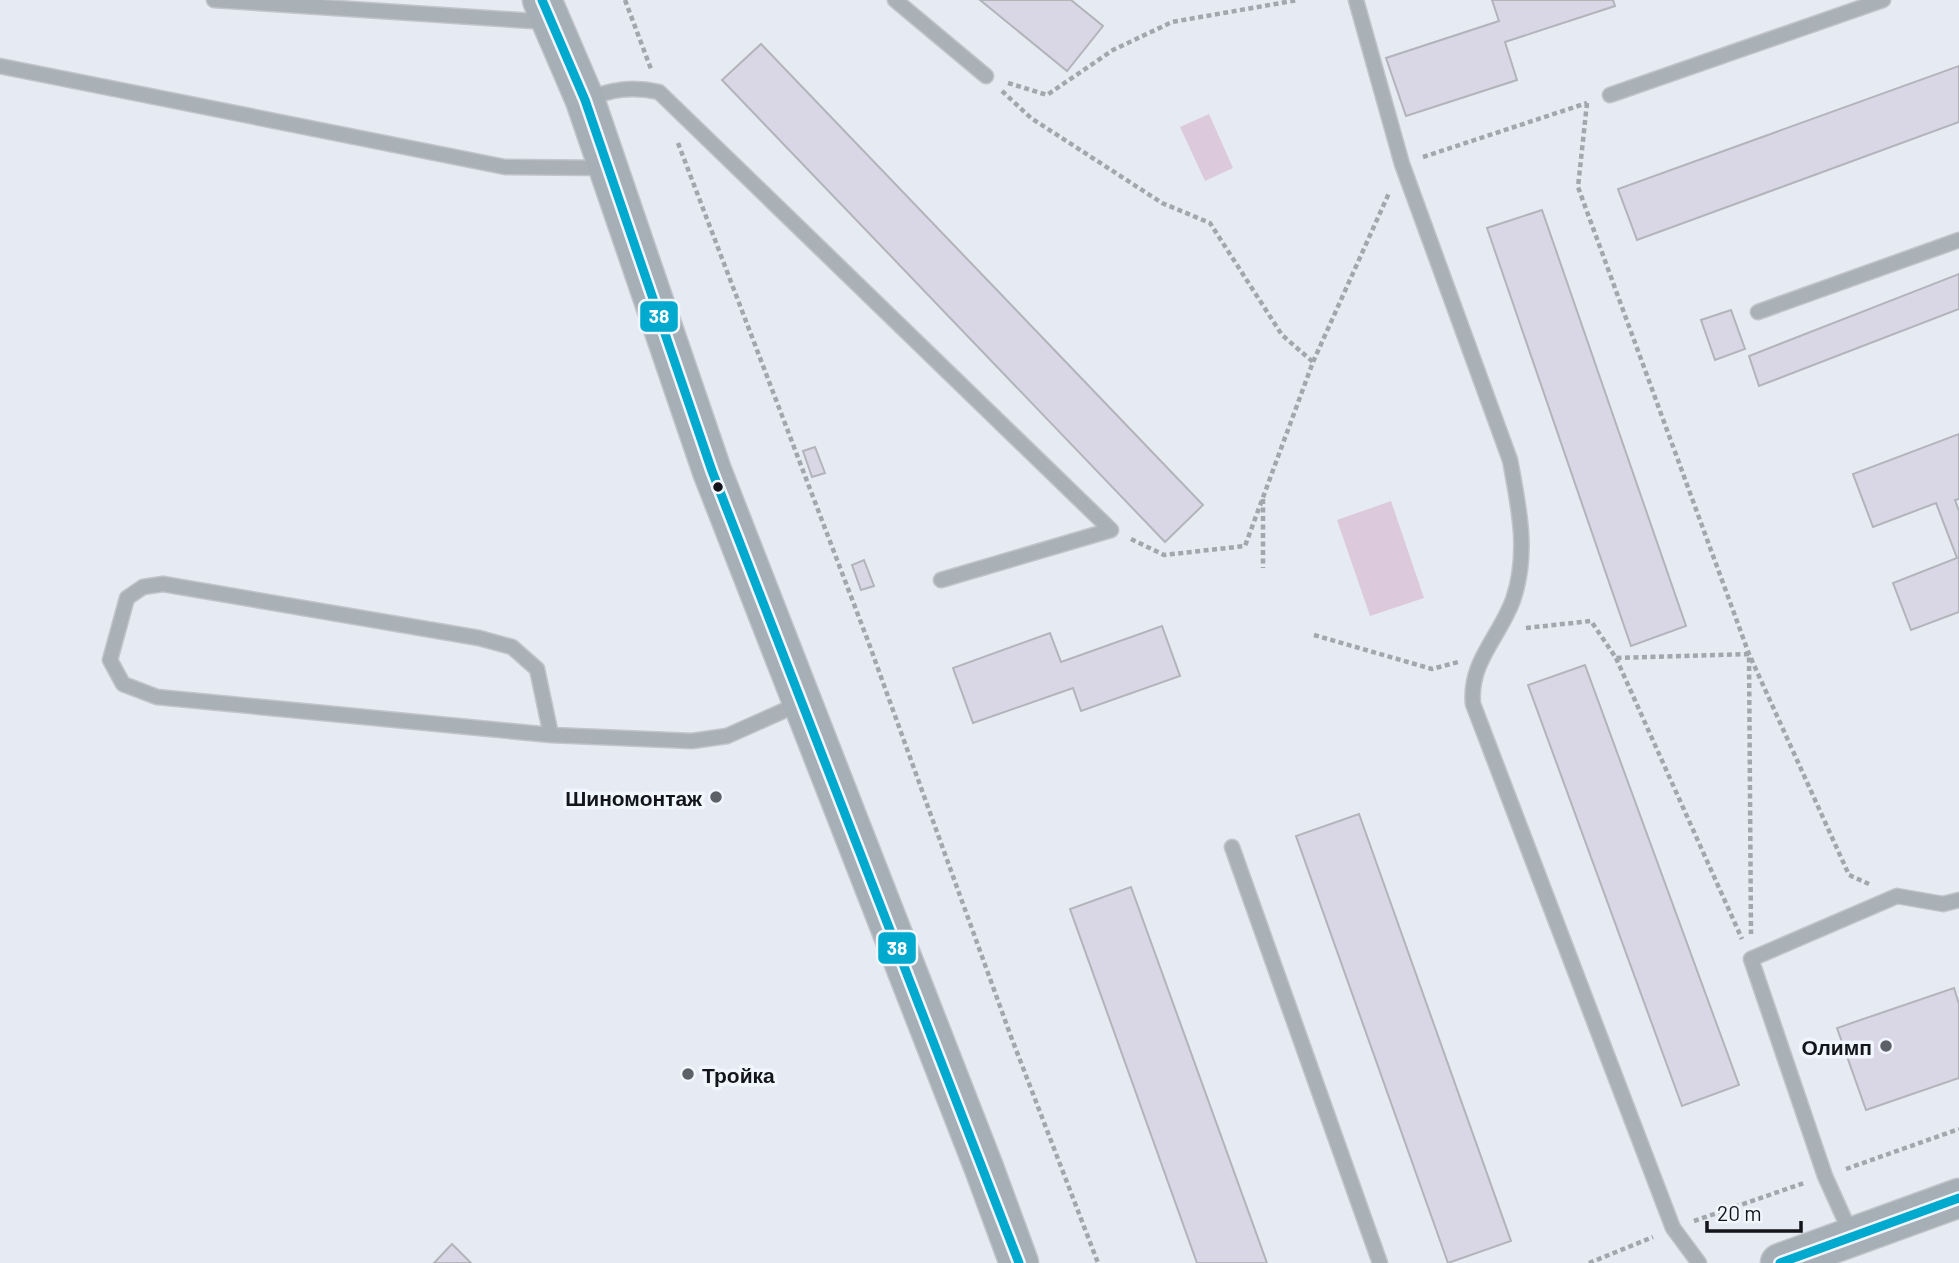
<svg xmlns="http://www.w3.org/2000/svg" width="1959" height="1263" font-family="Barlow,sans-serif">
<style>
.park{fill:#dccadc}
.building{fill:#d9d6e6;stroke:#b3b4ba;stroke-width:2}
.lines{fill:none;stroke-linecap:round;stroke-linejoin:round}
.lane-casing{stroke:#c1c4ca;stroke-width:17}
.secondary-casing{stroke:#c1c4ca;stroke-width:41}
.path{stroke:#a1a8ad;stroke-width:4.5;stroke-dasharray:5 3.5;stroke-linecap:butt}
.lane{stroke:#a9b0b6;stroke-width:14}
.secondary{stroke:#a6aeb6;stroke-width:38}
.bus-1-casing{stroke:#f1f5fe;stroke-width:14}
.bus-1{stroke:#00a9ce;stroke-width:9}
.bus-dot{fill:#13151a;stroke:#f1f5fe;stroke-width:2.5}
.poi-dot{fill:#5d6066;stroke:#f1f5fe;stroke-width:2.5}
.labels{text-anchor:middle;dominant-baseline:central;stroke-width:7;stroke-linejoin:round;paint-order:stroke}
.poi-label{font-size:21px;font-weight:bold;fill:#13151a;stroke:#f1f5fe;text-anchor:end}
.line-badge{stroke:#f1f5fe;stroke-width:2.5}
.badge-label{font-size:19px;text-anchor:middle;font-weight:bold;fill:#fff}
</style>
<rect width="100%" height="100%" fill="#e6eaf2"/>
<g class="park">
<path d="M 1209,114 L 1233,168 L 1205,181 L 1180,127 Z"/>
<path d="M 1391,501 L 1424,598 L 1370,616 L 1337,520 Z"/>
</g>
<g class="building">
<path d="M 980,0 L 1071,0 L 1103,26 L 1067,71 Z"/>
<path d="M 1492,0 L 1613,0 L 1615,6 L 1505,42 L 1517,80 L 1406,116 L 1386,58 L 1499,21 Z"/>
<path d="M 761,44 L 1203,505 L 1165,542 L 722,80 Z"/>
<path d="M 1959,66 L 1959,122 L 1637,240 L 1618,189 Z"/>
<path d="M 1542,210 L 1686,626 L 1631,646 L 1487,228 Z"/>
<path d="M 1959,274 L 1959,309 L 1759,386 L 1749,356 Z"/>
<path d="M 1731,310 L 1745,349 L 1715,360 L 1701,320 Z"/>
<path d="M 1959,434 L 1959,499 L 1955,500 L 1959,511 L 1959,612 L 1911,630 L 1893,583 L 1957,558 L 1936,503 L 1873,527 L 1853,474 Z"/>
<path d="M 815,447 L 825,473 L 812,477 L 803,451 Z"/>
<path d="M 864,560 L 874,586 L 861,590 L 852,565 Z"/>
<path d="M 1162,626 L 1180,676 L 1081,711 L 1073,688 L 973,723 L 953,668 L 1050,633 L 1061,662 Z"/>
<path d="M 1585,665 L 1739,1085 L 1682,1106 L 1528,685 Z"/>
<path d="M 1359,814 L 1511,1241 L 1448,1263 L 1296,836 Z"/>
<path d="M 1131,887 L 1267,1263 L 1197,1263 L 1070,909 Z"/>
<path d="M 1954,988 L 1959,1004 L 1959,1078 L 1866,1110 L 1837,1028 Z"/>
<path d="M 452,1244 L 471,1263 L 434,1263 Z"/>
</g>
<g class="lines">
<g class="lane-casing">
<g id="lane">
<path d="M 214,0 L 548,22"/>
<path d="M 895,0 L 986,76"/>
<path d="M 1356,0 L 1402,164 L 1510,460 C 1519,508 1529,553 1513,600 C 1499,638 1469,662 1473,704 L 1673,1228 L 1699,1263"/>
<path d="M 0,66 L 505,167 L 605,168"/>
<path d="M 1610,95 L 1883,0"/>
<path d="M 586,100 C 611,89 633,86 659,92 L 1111,530 L 941,580"/>
<path d="M 1758,312 L 1959,240"/>
<path d="M 551,735 L 537,669 L 512,647 L 479,638 L 163,584 L 143,587 L 127,598 L 110,660 L 123,684 L 157,697 L 551,735 L 692,741 L 727,736 L 801,703"/>
<path d="M 1232,847 L 1380,1263"/>
<path d="M 1852,1236 L 1825,1176 L 1751,959 L 1897,896 L 1943,904 L 1959,900"/>
</g>
</g>
<g class="secondary-casing">
<g id="secondary">
<path d="M 542,0 L 585,100 L 712,471 L 984,1168 L 1019,1263"/>
<path d="M 1780,1263 L 1959,1198"/>
</g>
</g>
<g class="path">
<path d="M 625,0 L 651,69"/>
<path d="M 1008,83 L 1047,95 L 1113,50 L 1172,22 L 1298,0"/>
<path d="M 1002,91 L 1031,118 L 1162,203 L 1210,223 L 1282,335 L 1313,362"/>
<path d="M 1587,103 L 1578,187 L 1749,654 L 1849,875 L 1869,884"/>
<path d="M 678,143 L 868,641 L 1010,1034 L 1098,1263"/>
<path d="M 1423,157 L 1587,103"/>
<path d="M 1263,499 L 1263,568"/>
<path d="M 1131,539 L 1164,555 L 1245,546 L 1313,362 L 1389,193"/>
<path d="M 1526,628 L 1591,621 L 1616,658 L 1749,654 L 1751,934"/>
<path d="M 1314,635 L 1432,669 L 1458,662"/>
<path d="M 1616,658 L 1742,939"/>
<path d="M 1846,1169 L 1959,1129"/>
<path d="M 1694,1221 L 1804,1183"/>
<path d="M 1589,1263 L 1653,1237"/>
</g>
<use href="#lane" class="lane"/>
<use href="#secondary" class="secondary"/>
<g class="bus-1-casing">
<g id="bus-1">
<path d="M 542,0 L 585,100 L 712,471 L 1019,1263"/>
<path d="M 1780,1263 L 1959,1198"/>
</g>
</g>
<use href="#bus-1" class="bus-1"/>
</g>
<circle class="bus-dot" cx="718" cy="487" r="6"/>
<g class="poi-dot">
<circle cx="716" cy="797" r="7"/>
<circle cx="1886" cy="1046" r="7"/>
<circle cx="688" cy="1074" r="7"/>
</g>
<g class="labels">
<g class="poi-label">
<text x="702" y="797">Шиномонтаж</text>
<text x="1872" y="1046">Олимп</text>
<text x="702" y="1074" text-anchor="start">Тройка</text>
</g>
</g>
<g class="line-badge">
<rect x="639" y="300" width="40" height="33" rx="7" fill="#00a9ce"/>
<rect x="877" y="931" width="40" height="34" rx="7" fill="#00a9ce"/>
</g>
<g class="badge-label">
<text x="659" y="323">38</text>
<text x="897" y="955">38</text>
</g>
<path d="M1707 1221v10h94v-10" fill="none" stroke="#13151a" stroke-width="3.5"/>
<text x="1717" y="1221" font-size="21" fill="#13151a" stroke="#f1f5fe" stroke-width="5" paint-order="stroke">20 m</text>
</svg>
